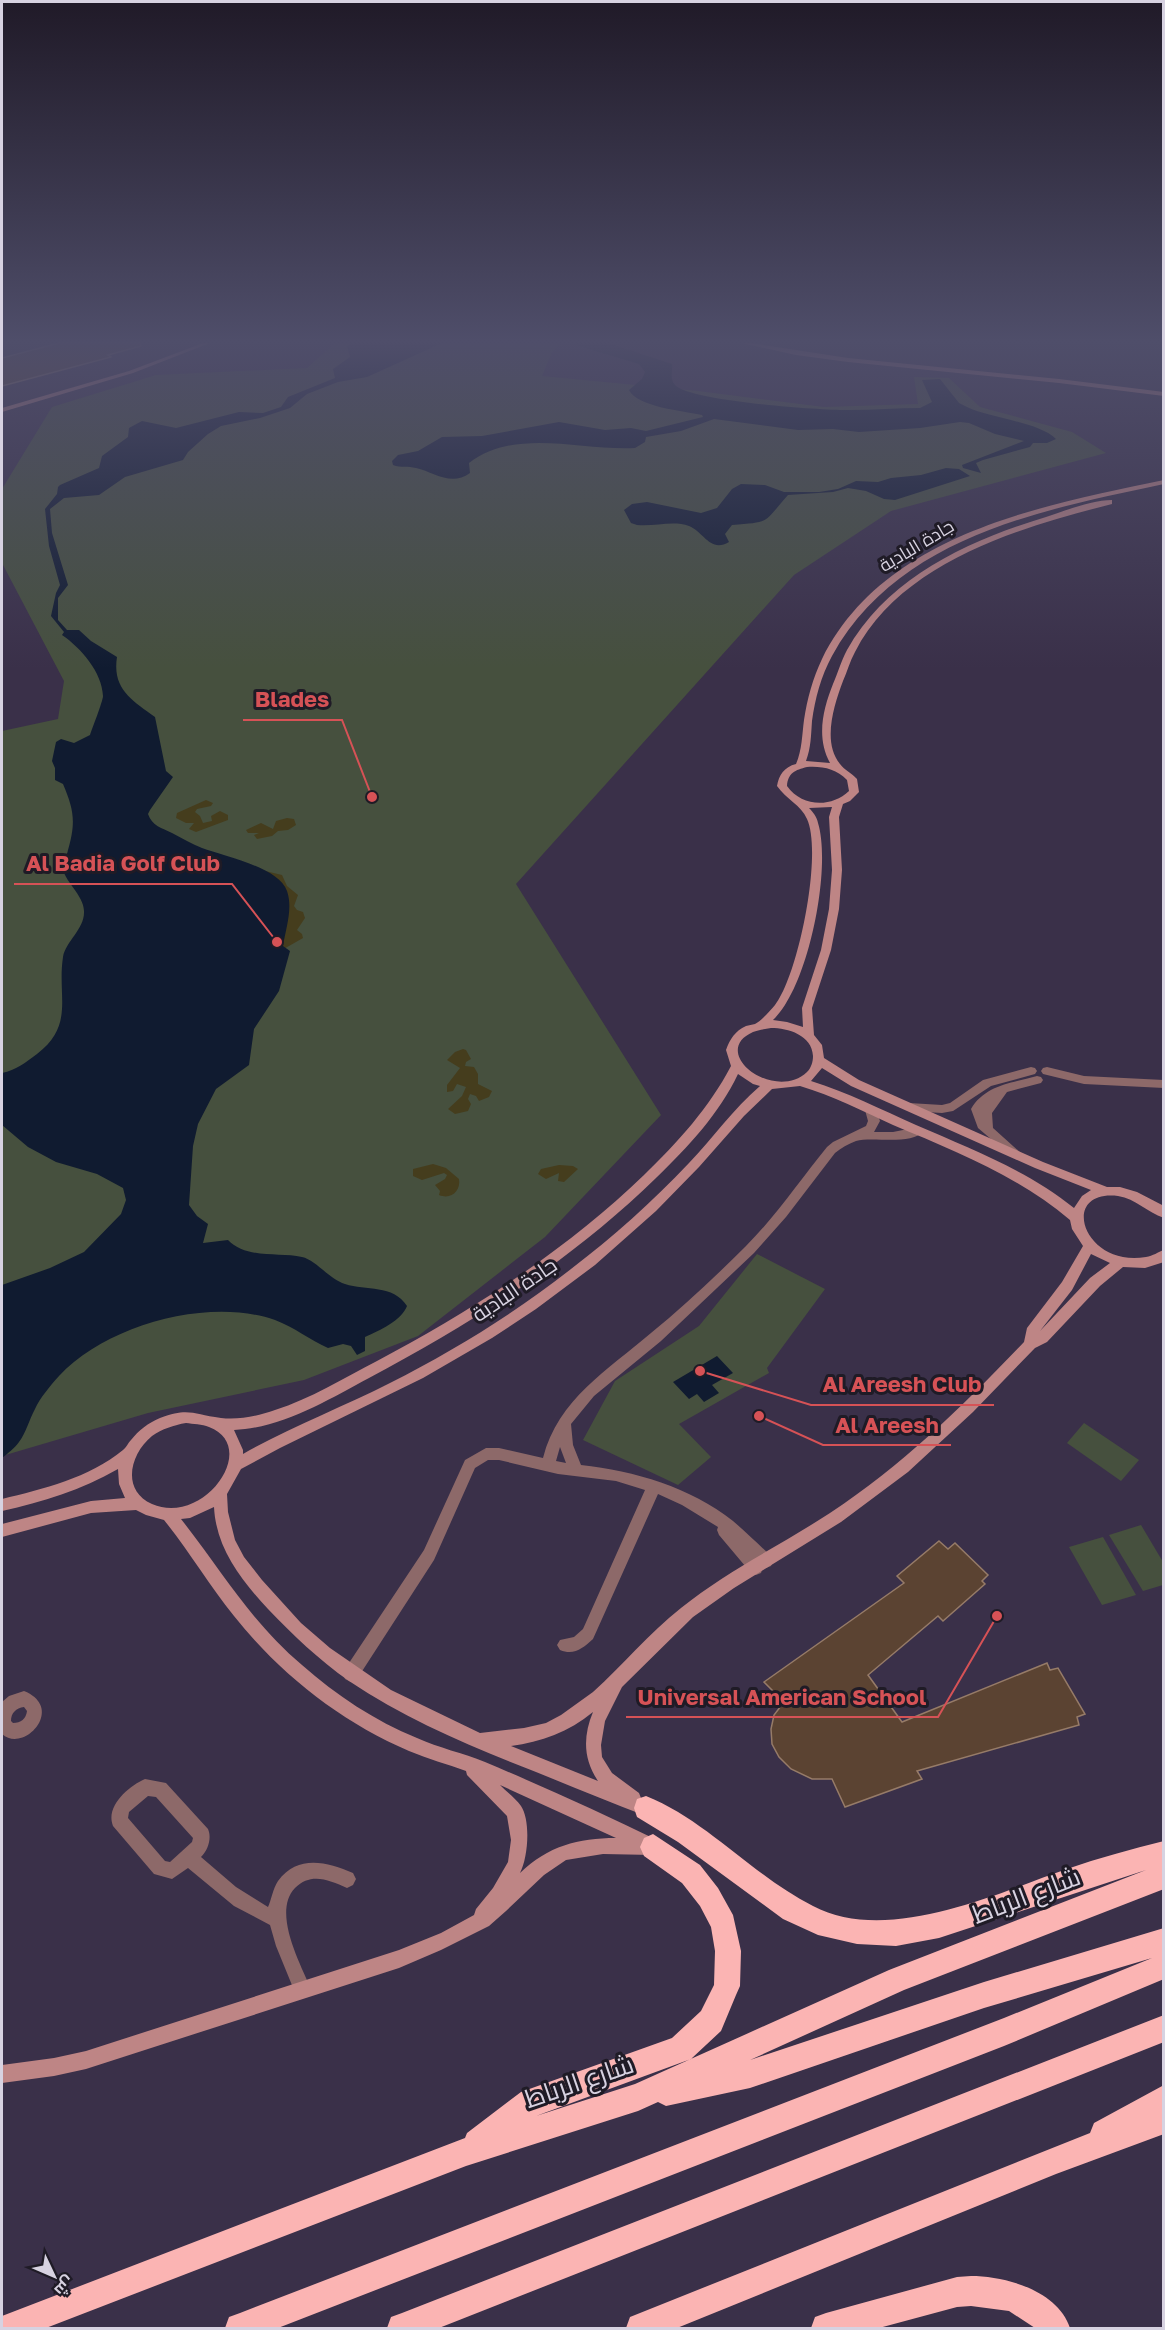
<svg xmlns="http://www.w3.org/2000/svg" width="1165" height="2330" font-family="'Golos Text',Cairo,sans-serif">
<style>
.green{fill:#46503e}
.sand{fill:#453d1d}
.water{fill:#101b30}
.building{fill:#5b4332;stroke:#967b68;stroke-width:1.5}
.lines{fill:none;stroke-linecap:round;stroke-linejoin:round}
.street{fill:#8d6969;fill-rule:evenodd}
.secondary{fill:#be8585;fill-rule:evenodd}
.highway{fill:#fbb4b3;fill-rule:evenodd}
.labels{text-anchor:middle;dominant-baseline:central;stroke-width:6;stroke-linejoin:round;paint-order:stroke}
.far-street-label{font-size:18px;fill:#d7d2e1;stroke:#1f1b26}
.street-label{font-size:21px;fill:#d7d2e1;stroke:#1f1b26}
.near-street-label{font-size:26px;fill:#d7d2e1;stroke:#1f1b26}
.leader{fill:none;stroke:#d65256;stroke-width:2}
.callout-dot{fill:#d65256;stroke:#1f1b26;stroke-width:2}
.callout-label{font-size:22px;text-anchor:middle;font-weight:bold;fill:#d65256;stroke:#1f1b26;stroke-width:6;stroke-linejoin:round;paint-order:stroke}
</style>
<rect width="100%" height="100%" fill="#3a3049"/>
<g class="green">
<path d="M 335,343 L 562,343 L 552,352 L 542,376 L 698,391 L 824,407 L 918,404 L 914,377 L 949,378 L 980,407 L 1072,432 L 1106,453 L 891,511 L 794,575 L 516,884 L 661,1115 L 545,1237 L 418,1336 L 304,1380 L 148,1413 L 2,1456 L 2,731 L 58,719 L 64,681 L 2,563 L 2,489 L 52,407 L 156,375 L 307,368 Z"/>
<path d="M 757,1254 L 825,1289 L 767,1368 L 769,1373 L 679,1424 L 711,1457 L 678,1485 L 583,1440 L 615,1381 L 699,1326 Z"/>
<path d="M 1084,1423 L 1139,1460 L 1121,1481 L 1067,1443 Z"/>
<path d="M 1141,1525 L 1163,1562 L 1163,1585 L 1143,1591 L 1109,1535 Z"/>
<path d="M 1103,1537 L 1136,1595 L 1102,1605 L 1069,1547 Z"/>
</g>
<g class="sand">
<path d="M 206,800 L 213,803 L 211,806 L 197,809 L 195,812 L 200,816 L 203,823 L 212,821 L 211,816 L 220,811 L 228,815 L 228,820 L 196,832 L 189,829 L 194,823 L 186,823 L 176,818 L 177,813 Z"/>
<path d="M 287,818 L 294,819 L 296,825 L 288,830 L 278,831 L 272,836 L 257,839 L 254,835 L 259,833 L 248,833 L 246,830 L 261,823 L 273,829 L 276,821 Z"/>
<path d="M 257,869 L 282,875 L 287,886 L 298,895 L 294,906 L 297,910 L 303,912 L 305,918 L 297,930 L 302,934 L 303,938 L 282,950 Z"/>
<path d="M 463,1049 L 466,1050 L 471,1059 L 466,1062 L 465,1066 L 474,1067 L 478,1074 L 478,1084 L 492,1091 L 489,1097 L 479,1101 L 476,1096 L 470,1094 L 468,1099 L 471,1104 L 468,1111 L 455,1114 L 448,1109 L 462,1096 L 466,1087 L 457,1084 L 453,1091 L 447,1092 L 447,1085 L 460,1068 L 447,1060 L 455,1052 Z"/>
<path d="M 433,1164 L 446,1168 L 459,1179 C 461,1191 451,1200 439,1195 L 440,1191 L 435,1185 L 445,1179 L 447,1175 L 444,1173 L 422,1180 L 413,1176 L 413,1169 Z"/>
<path d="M 559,1165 L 573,1166 L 578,1169 L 564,1182 L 558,1181 L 559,1173 L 546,1179 L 538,1174 L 541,1169 Z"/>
</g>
<g class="water">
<path d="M 352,343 L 442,343 L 367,377 L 338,382 L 307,394 L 290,408 L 260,418 L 221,426 L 208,434 L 188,452 L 183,460 L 125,477 L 99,495 L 64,498 L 50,509 L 52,533 L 68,585 L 58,598 L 58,620 L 67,630 L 79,630 L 91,641 L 117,657 C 112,689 132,700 155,717 L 166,771 L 173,777 L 150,810 L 148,814 C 152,826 162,828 172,833 C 182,838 192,844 202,848 C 223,856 279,867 287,891 C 293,908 286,928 283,946 L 290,951 L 279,991 L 254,1029 L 249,1065 L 216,1089 L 198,1124 L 193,1146 L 189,1205 L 197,1216 L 208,1224 L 203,1243 L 228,1240 C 246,1259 279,1252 302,1257 C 316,1260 329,1279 345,1284 C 366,1291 393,1284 407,1306 C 402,1320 379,1331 365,1337 L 365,1351 L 357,1355 L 351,1346 L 343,1344 L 328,1348 C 310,1340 294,1327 275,1320 C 208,1297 107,1325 59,1376 C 50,1386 40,1398 35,1409 C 29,1420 26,1433 19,1442 C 14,1449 8,1453 2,1458 L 2,1476 L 2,1285 L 50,1268 L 84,1252 L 121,1214 L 126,1200 L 123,1188 L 97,1174 L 56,1162 L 28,1147 L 2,1125 L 2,1073 C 16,1070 25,1063 37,1054 C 75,1025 57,996 63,957 C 66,941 85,929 84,911 C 84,895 62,879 63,867 C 63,861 67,856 68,850 C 76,822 74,810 63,784 L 55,780 L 55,768 L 52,761 L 56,742 L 61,739 L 74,743 L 90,735 C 92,729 103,701 103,696 C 102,672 81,648 62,635 L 64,632 L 51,616 L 56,593 L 60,585 L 49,546 L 45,509 L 57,494 L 58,487 L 60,485 L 99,468 L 102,456 L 128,437 L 129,428 L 142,421 L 176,428 L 239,412 L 263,413 L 281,407 L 288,397 L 335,378 L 333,369 L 350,357 L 347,346 Z"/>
<path d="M 574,343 L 608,343 L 672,364 C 673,371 669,378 675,385 C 688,401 825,411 851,410 C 874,410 897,408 920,408 L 932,402 L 922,380 L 940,379 L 959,403 L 967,407 C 990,418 1039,422 1056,439 L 1047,443 L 1033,443 L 1030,447 L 983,460 L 976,463 L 981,473 L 963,468 L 962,465 L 1024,441 L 995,434 L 969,423 L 960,422 L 920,428 L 859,432 L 833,429 L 798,430 L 714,419 L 681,431 L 646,437 L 645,442 L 635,448 C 581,451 516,427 469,463 L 470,473 C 451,487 434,472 416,468 C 408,466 401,468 393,465 L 392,461 L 398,455 L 418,451 L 442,437 L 482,436 L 559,422 L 605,430 L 631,428 L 646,431 L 703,417 L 702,415 C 684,411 637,407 629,390 L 642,379 L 645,372 L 639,364 L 579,346 Z"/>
<path d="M 946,468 L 959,469 L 970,476 L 895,500 L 884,499 L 866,491 L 848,488 L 833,492 L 788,495 C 763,523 772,522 732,525 L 725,534 L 729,542 C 710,553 704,532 689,526 C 673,520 654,527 637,525 L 631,523 L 624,510 L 632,504 L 647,502 L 701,513 L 717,508 L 732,489 L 741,484 L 765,485 L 784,492 L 819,492 L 838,489 L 856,481 L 878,482 L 891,478 L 921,475 Z"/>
<path d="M 717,1356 L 733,1373 L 712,1385 L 719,1393 L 704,1402 L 697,1394 L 689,1399 L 673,1382 Z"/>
</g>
<g class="building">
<path d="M 59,343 L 140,343 L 141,346 L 108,355 L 111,357 L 2,386 L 2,358 Z"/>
<path d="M 939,1541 L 948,1549 L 955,1543 L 988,1575 L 982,1581 L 985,1584 L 943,1621 L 938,1616 L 868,1675 L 902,1722 L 1047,1663 L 1050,1670 L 1058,1668 L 1085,1714 L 1077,1717 L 1079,1725 L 917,1771 L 922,1779 L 845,1807 L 832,1779 L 812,1779 L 791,1769 L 779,1757 L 772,1744 L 771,1729 L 774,1715 L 784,1702 L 764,1682 L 904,1583 L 897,1576 Z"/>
</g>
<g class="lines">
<g class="street">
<path d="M 1031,1067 L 1035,1068 L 1037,1071 L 1035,1074 L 991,1086 L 953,1111 L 942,1113 L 909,1111 L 903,1107 L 909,1103 L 942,1105 L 950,1103 L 983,1080 Z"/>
<path d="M 1047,1067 L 1084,1076 L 1164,1080 L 1164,1088 L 1084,1084 L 1043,1074 L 1041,1071 L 1043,1068 Z"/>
<path d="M 1037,1076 L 1041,1077 L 1043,1080 L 1041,1083 L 1007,1092 L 992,1113 L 993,1128 L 1022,1154 L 1016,1158 L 1012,1157 L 978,1128 L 971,1109 C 985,1085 1012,1083 1037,1076 Z"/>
<path d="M 871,1106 L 875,1107 L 880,1121 L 874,1132 L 893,1132 L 918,1127 L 924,1131 C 911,1146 872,1136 856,1141 C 848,1144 841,1148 835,1153 L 786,1217 L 754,1253 L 661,1341 L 594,1396 L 571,1424 L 573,1445 L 581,1465 C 635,1471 690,1487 733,1521 C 746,1532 759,1545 771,1556 L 773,1561 L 771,1566 L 766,1568 L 763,1567 L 761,1573 L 756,1575 L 751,1573 L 719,1535 L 717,1530 L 718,1527 L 682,1505 L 658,1494 L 593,1639 C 583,1648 574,1656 560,1650 L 557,1645 L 560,1640 L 574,1637 L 583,1629 L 645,1490 L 616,1481 L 558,1474 L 499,1460 L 488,1460 L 475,1468 L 434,1560 L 357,1679 L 351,1682 L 345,1679 L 343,1674 L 345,1669 L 424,1550 L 465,1460 L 486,1448 L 499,1448 L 543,1458 C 558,1399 608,1370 651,1333 C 684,1306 716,1276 746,1246 C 776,1216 800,1180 827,1147 L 833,1142 L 866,1126 L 868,1121 L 865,1110 ZM 560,1447 L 566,1463 L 556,1461 Z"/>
<path d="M 24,1691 C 66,1708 24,1754 2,1734 L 2,1702 L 9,1696 ZM 24,1707 L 27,1711 C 26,1719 21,1723 13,1723 L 11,1721 C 11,1713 16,1708 24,1707 Z"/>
<path d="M 145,1779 L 166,1783 L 208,1829 C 212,1838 208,1850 201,1857 L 236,1887 L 268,1907 C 271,1901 273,1888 278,1881 C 298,1854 327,1862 353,1873 L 356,1879 L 353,1885 L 347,1888 C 329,1880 311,1872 295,1888 C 272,1912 300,1963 311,1989 L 308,1995 L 302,1998 L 296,1995 L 276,1946 L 270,1925 L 234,1906 L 188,1868 L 172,1879 L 154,1874 L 113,1826 C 105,1806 129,1786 145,1779 ZM 148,1796 L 156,1797 L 193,1838 L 192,1842 L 170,1862 L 165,1861 L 128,1818 L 129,1812 Z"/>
</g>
<g class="secondary">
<path d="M 203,343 L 210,343 L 133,373 L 2,412 L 2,408 L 129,371 Z"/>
<path d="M 741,343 L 751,343 L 848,358 L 1059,379 L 1164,392 L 1164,396 L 1059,383 L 848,362 L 796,355 Z"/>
<path d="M 1164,480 L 1164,484 C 1041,510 898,537 832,656 C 821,676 815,699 812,721 C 811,735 811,748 806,761 L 830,763 C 816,738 823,709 833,684 C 838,673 841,661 847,650 C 888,577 969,540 1046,517 C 1064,511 1093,500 1112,500 L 1112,504 C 1021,527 901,562 855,652 C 850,661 847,672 843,681 C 834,705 822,742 840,764 C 844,770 852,773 857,779 L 859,792 L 850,801 L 843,804 L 839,817 L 842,870 L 839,909 L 831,950 L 812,1008 L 814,1035 L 822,1045 L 824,1058 L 859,1080 L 1043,1162 L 1107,1187 L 1120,1187 L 1137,1192 L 1164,1206 L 1164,1218 C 1147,1212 1136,1199 1118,1196 C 1058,1189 1083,1268 1146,1257 C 1153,1256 1158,1252 1164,1250 L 1164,1262 L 1145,1268 L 1123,1267 L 1100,1286 L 1047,1342 L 1035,1348 L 973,1412 L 908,1472 L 841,1522 L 734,1588 L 693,1617 L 622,1687 L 605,1721 L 601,1745 L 602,1757 L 612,1773 L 639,1793 L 641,1798 L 652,1802 L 654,1808 L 652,1814 L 646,1816 C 609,1802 573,1787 536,1772 C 472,1747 407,1720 349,1681 C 319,1660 293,1635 268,1609 C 241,1580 216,1548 214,1507 L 190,1518 L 181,1519 C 222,1571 250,1621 302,1665 C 336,1695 375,1721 417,1738 C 439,1748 463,1753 485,1762 C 544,1787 602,1813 659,1841 L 661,1847 L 659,1853 L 653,1855 L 603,1854 L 566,1860 L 544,1875 L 506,1911 L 489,1926 L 441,1950 L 399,1968 L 86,2069 L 54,2076 L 2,2083 L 2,2065 L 54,2058 L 86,2051 L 399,1950 L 441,1933 L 474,1915 L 476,1909 L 493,1888 L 508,1862 L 511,1840 L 507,1816 L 467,1775 L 466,1771 C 447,1764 428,1759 409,1751 C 341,1722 280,1674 234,1616 C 209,1585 189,1551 164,1520 L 146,1515 L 136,1510 L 91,1513 L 2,1537 L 2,1524 L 91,1501 L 125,1498 L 119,1484 L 118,1469 C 81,1490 43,1502 2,1511 L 2,1499 C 43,1489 89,1478 123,1450 C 126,1448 128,1443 131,1440 C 139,1430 148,1423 160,1418 C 190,1407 193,1415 221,1418 C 239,1420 258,1416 275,1410 C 310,1399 344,1378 377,1361 C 473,1310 565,1251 644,1175 C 678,1142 709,1108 731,1066 L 726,1050 C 730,1039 735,1031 746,1026 C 749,1025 752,1025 755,1024 C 761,1021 770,1011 775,1005 C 798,976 823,854 807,819 C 801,805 786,799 777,786 C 779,775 784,767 796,764 C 802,750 802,735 804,720 C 807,699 813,678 822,659 C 884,534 1040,506 1164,480 ZM 807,767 C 823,766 836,769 847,780 L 849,791 C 831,808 802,807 787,786 C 788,773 795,770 807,767 ZM 832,807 L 829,817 L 832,870 L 829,909 L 821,950 L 802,1008 L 803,1027 L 787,1022 L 773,1020 C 808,988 832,869 818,823 C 817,817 813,812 809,808 ZM 771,1028 C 788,1028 812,1035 813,1056 C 813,1062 811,1068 807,1072 C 774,1103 708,1052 753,1032 C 758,1030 765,1029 771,1028 ZM 822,1068 L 851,1086 L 1035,1168 L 1091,1190 L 1082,1196 L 1074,1208 C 1027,1170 971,1149 916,1125 C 882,1110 847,1092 811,1081 ZM 738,1074 L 753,1084 L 760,1086 C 733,1109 713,1138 689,1163 C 652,1202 613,1237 571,1269 C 515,1313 453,1351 390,1383 C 341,1408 290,1427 243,1454 L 243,1450 L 234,1430 C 282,1428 328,1400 369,1378 C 473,1323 572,1260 656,1178 C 688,1147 719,1114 738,1074 ZM 800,1086 C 833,1096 863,1111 893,1125 C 955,1151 1018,1176 1070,1220 L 1072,1229 L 1083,1246 L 1062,1282 L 1027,1328 L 1024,1342 C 964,1405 903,1465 830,1513 C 781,1545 727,1571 681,1608 C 649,1633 623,1665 593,1692 L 561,1715 L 546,1723 L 524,1728 L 480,1733 L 391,1690 L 330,1648 L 301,1623 L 262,1580 L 244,1557 L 235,1540 L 228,1512 L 227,1494 L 241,1469 L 280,1448 L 423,1378 L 492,1338 L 536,1309 L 595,1265 L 656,1211 L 699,1167 L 744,1116 L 772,1089 ZM 1091,1254 L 1110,1263 L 1090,1278 L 1040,1331 L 1072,1290 ZM 186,1423 C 193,1424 202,1424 209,1427 C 261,1447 203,1527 152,1504 C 121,1490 130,1454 152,1436 C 162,1429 174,1425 186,1423 ZM 593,1712 C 583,1736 583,1759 598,1781 L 511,1746 C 541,1742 569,1732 593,1712 ZM 500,1785 L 616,1838 C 578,1838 548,1846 520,1873 C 528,1858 531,1821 521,1806 C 516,1799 507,1792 500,1785 Z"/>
</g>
<g class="highway">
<path d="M 646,1796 C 708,1821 753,1876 813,1906 C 887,1945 995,1894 1067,1869 C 1099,1858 1131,1849 1164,1841 L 1164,1889 L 904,1990 L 750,2060 L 984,1982 L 1164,1928 L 1164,1979 L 1004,2046 L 278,2328 L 225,2328 L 229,2317 L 240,2313 L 1004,2018 L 1152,1958 L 984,2008 L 750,2088 L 666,2106 L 658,2102 L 638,2111 L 466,2166 L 46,2328 L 2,2328 L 2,2316 L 465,2138 L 467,2133 L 521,2092 L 672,2038 L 701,2011 L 714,1985 L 715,1951 L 711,1927 L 700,1906 L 682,1883 L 644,1856 L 640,1847 L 644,1838 L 653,1834 L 700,1865 L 718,1888 L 733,1915 L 741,1951 L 740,1986 L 736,1995 L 721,2031 L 691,2059 L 536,2116 L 635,2084 L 889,1970 L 1146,1870 L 939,1938 L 896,1946 L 857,1944 L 818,1935 L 783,1919 L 678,1842 L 637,1817 L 634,1808 L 637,1799 Z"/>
<path d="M 1164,2015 L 1164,2042 L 439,2328 L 387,2328 L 391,2317 L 402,2313 Z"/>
<path d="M 1164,2085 L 1164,2134 L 1056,2174 L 677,2328 L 626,2328 L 630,2317 L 1090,2133 L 1094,2123 Z"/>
<path d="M 971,2276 C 1006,2276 1058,2291 1070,2328 L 1035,2328 L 1009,2311 L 971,2306 L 957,2307 L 879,2328 L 811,2328 L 815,2317 L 826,2313 L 957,2277 Z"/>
</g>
</g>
<linearGradient id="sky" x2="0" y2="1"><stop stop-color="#201a28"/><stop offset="0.51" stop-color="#4f4e6a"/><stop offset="1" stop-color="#4f4e6a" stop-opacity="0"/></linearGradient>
<rect width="1165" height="669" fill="url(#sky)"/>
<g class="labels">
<g class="far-street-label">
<text transform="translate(916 545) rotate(-31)">جادة البادية</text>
</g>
<g class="street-label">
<text transform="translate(514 1289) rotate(-34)">جادة البادية</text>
</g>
<g class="near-street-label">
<text transform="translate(1026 1895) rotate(-21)">شارع الرباط</text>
<text transform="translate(579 2081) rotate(-19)">شارع الرباط</text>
</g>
</g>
<path class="leader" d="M372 797L342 720H243M277 942L232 884H14M700 1371L811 1405H994M759 1416L823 1445H951M997 1616L938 1717H626"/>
<g class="callout-dot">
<circle cx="372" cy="797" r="6"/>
<circle cx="277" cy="942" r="6"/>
<circle cx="700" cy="1371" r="6"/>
<circle cx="759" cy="1416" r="6"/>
<circle cx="997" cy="1616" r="6"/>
</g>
<g class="callout-label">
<text x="292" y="707">Blades</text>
<text x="123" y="871">Al Badia Golf Club</text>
<text x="902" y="1392">Al Areesh Club</text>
<text x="887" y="1433">Al Areesh</text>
<text x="782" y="1705">Universal American School</text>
</g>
<rect width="1165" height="2330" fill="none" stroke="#d7d2e1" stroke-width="6"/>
<g transform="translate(54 2276) rotate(134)" stroke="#1f1b26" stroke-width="4.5" paint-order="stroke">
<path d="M0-4.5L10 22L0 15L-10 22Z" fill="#d7d2e1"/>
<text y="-9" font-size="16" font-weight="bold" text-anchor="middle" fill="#d7d2e1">ش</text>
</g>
</svg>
